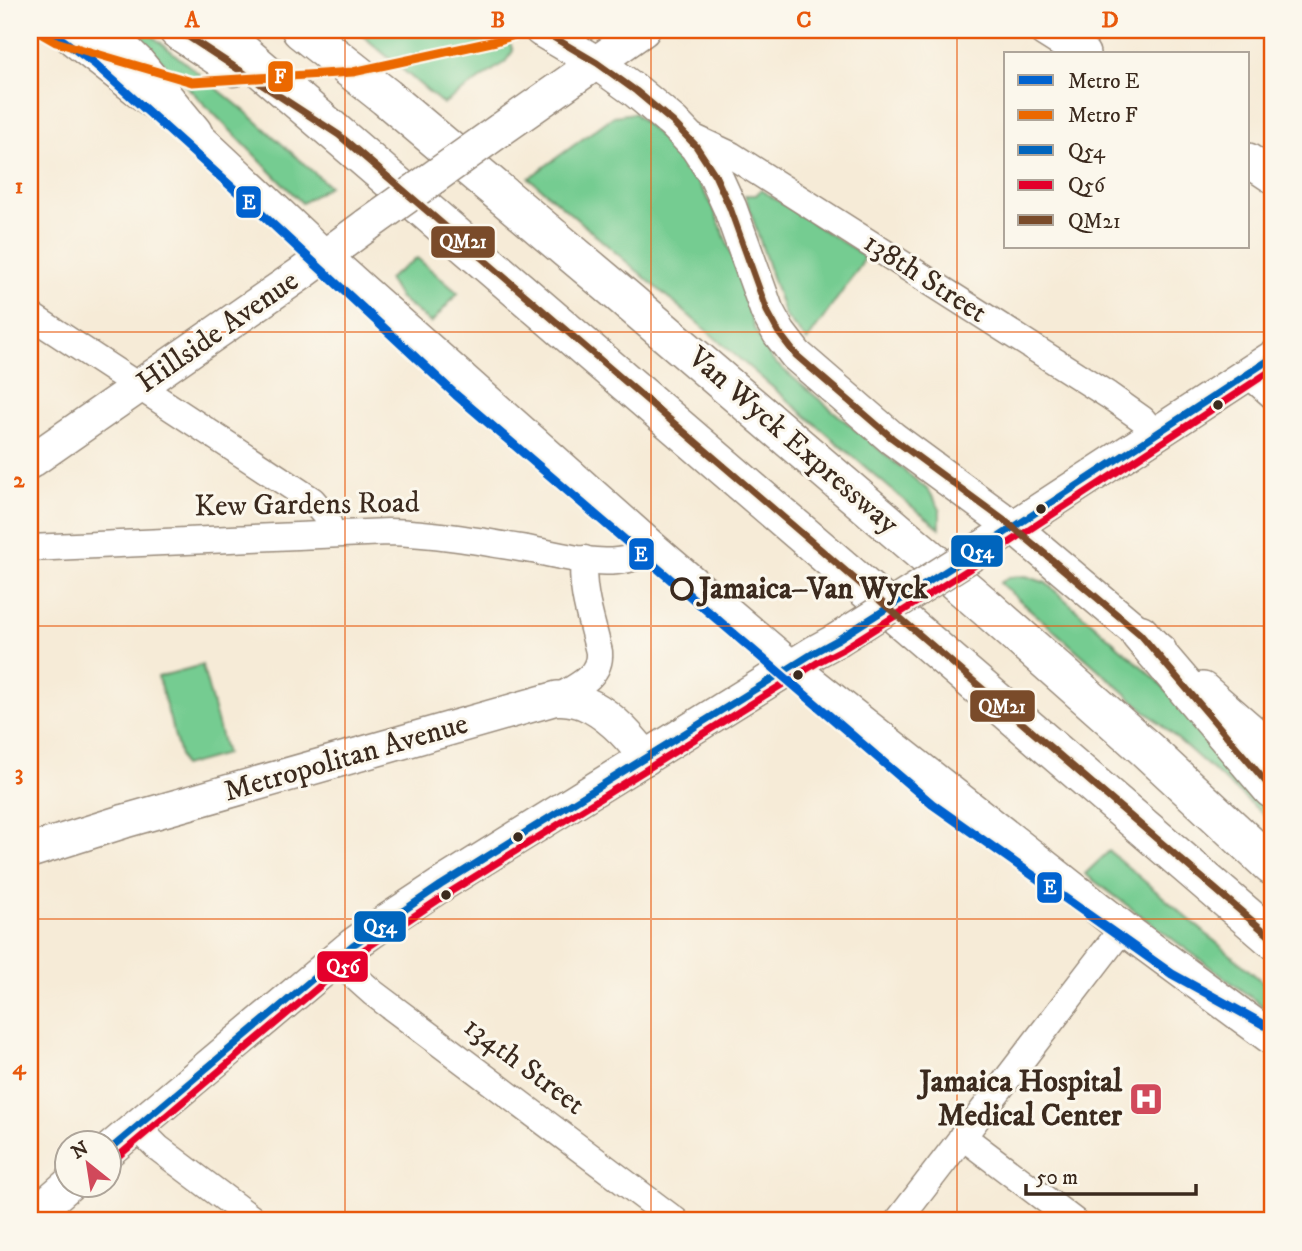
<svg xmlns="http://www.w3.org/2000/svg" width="1302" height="1251" font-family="'IM FELL DW Pica',serif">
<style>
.green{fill:#75cc91;stroke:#587b58;stroke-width:2}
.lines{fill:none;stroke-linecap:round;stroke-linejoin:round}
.minor-casing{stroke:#988a7a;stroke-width:29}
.major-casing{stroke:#988a7a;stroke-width:36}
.highway-casing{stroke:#988a7a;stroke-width:41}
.minor{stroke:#fff;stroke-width:26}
.major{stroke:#fff;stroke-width:33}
.highway{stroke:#fff;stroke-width:38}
.major-bridge-casing{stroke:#988a7a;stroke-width:36;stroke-linecap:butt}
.major-bridge{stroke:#fff;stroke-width:33}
.bus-1-casing{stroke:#fbf7ec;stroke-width:12}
.bus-2-casing{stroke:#fbf7ec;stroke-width:12}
.bus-3-casing{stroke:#fbf7ec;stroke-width:12}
.bus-1{stroke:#0065bd;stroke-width:7}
.bus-2{stroke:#e4002b;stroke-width:7}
.bus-3{stroke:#7a4b2a;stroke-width:7}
.metro-1-casing{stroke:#fbf7ec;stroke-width:14}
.metro-2-casing{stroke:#fbf7ec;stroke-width:14}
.metro-1{stroke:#0062cf;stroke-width:9}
.metro-2{stroke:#eb6800;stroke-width:9}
.grid{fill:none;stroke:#e8590c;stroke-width:2;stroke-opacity:0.55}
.bus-dot{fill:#3b2a1e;stroke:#fbf7ec;stroke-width:2.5}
.stop-dot{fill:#fbf7ec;stroke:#3b2a1e;stroke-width:3.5}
.labels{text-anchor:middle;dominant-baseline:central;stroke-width:6;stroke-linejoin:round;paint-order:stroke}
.street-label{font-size:30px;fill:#3b2a1e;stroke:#fbf7ec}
.stop-label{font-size:30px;font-weight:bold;fill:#3b2a1e;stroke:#fbf7ec;text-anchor:start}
.poi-label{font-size:30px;font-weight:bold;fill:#3b2a1e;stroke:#fbf7ec;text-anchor:end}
.line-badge{stroke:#fbf7ec;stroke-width:2.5}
.badge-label{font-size:19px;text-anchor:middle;font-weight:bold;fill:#fff}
.neatline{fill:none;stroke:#e8590c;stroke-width:2.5}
.grid-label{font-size:23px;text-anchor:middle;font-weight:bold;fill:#e8590c}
</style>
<rect width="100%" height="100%" fill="#fbf7ec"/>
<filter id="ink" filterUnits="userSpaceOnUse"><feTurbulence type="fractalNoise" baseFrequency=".0143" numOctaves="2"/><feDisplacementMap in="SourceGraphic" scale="14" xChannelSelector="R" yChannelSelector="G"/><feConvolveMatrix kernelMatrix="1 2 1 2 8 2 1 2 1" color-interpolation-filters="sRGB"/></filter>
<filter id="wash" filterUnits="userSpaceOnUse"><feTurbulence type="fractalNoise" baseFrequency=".00686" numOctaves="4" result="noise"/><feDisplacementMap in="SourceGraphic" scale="28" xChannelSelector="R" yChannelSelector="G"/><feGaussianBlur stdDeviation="1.57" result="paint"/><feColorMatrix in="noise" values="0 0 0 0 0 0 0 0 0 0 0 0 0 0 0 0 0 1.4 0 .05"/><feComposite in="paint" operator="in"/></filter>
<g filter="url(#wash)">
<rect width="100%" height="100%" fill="#f6ebd7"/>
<g class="green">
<path d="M 131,30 L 145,30 L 246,112 L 329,186 L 302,203 Z"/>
<path d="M 356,30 L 491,30 L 510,43 L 513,51 L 505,62 L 443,104 Z"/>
<path d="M 634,113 L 683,158 L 713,207 L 736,266 L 754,328 L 772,360 L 929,491 L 940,509 L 940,528 L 906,502 L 529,178 L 614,116 Z"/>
<path d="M 761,190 L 864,256 L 861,265 L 807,341 L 785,316 L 745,195 L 756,195 Z"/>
<path d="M 417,258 L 458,293 L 431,323 L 399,297 L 388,279 Z"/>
<path d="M 1026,576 L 1046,583 L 1157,680 L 1272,808 L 1272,822 L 1000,583 L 1009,577 Z"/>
<path d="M 202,665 L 226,754 L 183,766 L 158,677 Z"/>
<path d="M 1109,851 L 1272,990 L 1272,1013 L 1085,874 Z"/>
</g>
</g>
<g filter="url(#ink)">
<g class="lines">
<g class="minor-casing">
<g id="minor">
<path d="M 686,134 L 731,155 L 1108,395 L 1142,419 L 1155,434"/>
<path d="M 30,315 L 312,500 L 325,515 L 332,534"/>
<path d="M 1248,374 L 1272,395"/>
<path d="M 30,548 L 388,532 C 436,533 485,542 532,550 C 559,555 590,564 617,561 C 630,560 642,555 652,548"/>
<path d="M 557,698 C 575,687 601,677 599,652 C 592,622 580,590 584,559"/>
<path d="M 336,960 L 373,993 L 676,1221"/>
<path d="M 137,1127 L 158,1148 L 255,1221"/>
<path d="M 962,1136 L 1074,1221"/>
<path d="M 898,1221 L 1123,928"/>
</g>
</g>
<g class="major-casing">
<g id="major">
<path d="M 62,30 L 193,133 L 325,257 L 652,548 L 791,667 L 1123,928 L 1272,1038"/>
<path d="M 541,30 L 597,63 L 636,91 L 673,122 L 696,146 L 715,175 L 730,208 L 767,311 L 779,333 L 796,355 L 892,438 L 1013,527 L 1160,651"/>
<path d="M 1045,30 L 1083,54"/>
<path d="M 500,130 L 643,30"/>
<path d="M 1248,160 L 1272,176"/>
<path d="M 30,462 L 302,273 L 367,225"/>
<path d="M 971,555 L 1272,358"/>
<path d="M 1203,689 L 1272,749"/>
<path d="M 30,851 L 125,821 L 557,698 C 566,699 575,699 584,703 C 608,713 631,738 646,758"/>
<path d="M 108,1151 L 353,945 L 388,920 L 441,885 L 815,652 L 837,640"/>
<path d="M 30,1218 L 69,1184"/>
</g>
</g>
<g class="highway-casing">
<g id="highway">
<path d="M 101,30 L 136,64 L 193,133"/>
<path d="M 178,30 L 234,67"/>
<path d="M 216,30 L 1272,938"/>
<path d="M 301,30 L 386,97 L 626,299 L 987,608 L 1146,749 L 1272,866"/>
<path d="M 1140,634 L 1272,789"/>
</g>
</g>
<use href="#minor" class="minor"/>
<use href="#major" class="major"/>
<use href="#highway" class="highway"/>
<g class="major-bridge-casing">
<g id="major-bridge">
<path d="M 367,225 L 500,130"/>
<path d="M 837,640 L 971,555"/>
</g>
</g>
<use href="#major-bridge" class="major-bridge"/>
<g class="bus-1-casing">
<path id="bus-1" d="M 108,1151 L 353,945 L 441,885 L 815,652 L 837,640 L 971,555 L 1272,358"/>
</g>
<g class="bus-2-casing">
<path id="bus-2" d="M 115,1159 L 359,953 L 447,894 L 820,661 L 843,649 L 977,564 L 1272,370"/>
</g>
<g class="bus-3-casing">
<g id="bus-3">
<path d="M 178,30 L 339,135 L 1272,938"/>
<path d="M 541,30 L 597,63 L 636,91 L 673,122 L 696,146 L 715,175 L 730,208 L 767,311 L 779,333 L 796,355 L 892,438 L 1013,527 L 1140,634 L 1272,789"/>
</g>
</g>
<use href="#bus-1" class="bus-1"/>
<use href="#bus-2" class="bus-2"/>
<use href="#bus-3" class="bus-3"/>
<g class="metro-1-casing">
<path id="metro-1" d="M 49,30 L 95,64 L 254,207 L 456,395 L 932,804 L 1172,974 L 1272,1029"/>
</g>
<g class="metro-2-casing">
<path id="metro-2" d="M 35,30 L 56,42 L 192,82 L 353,72 L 496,41 L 529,30"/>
</g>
<use href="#metro-1" class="metro-1"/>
<use href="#metro-2" class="metro-2"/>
</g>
</g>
<path class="grid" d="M 345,30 L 345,1221M 651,30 L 651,1221M 957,30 L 957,1221M 30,332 L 1272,332M 30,626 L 1272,626M 30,919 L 1272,919"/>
<defs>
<g id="hospital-square" transform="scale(1.75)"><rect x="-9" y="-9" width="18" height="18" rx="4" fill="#d1495b" stroke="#fbf7ec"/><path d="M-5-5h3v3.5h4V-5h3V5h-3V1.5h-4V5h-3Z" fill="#fff"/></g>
</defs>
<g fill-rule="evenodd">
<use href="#hospital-square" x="1146" y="1099"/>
</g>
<g class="bus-dot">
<circle cx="1218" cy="405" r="6"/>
<circle cx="1041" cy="509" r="6"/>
<circle cx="798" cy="675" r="6"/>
<circle cx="518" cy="837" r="6"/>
<circle cx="446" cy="895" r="6"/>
</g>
<circle class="stop-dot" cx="682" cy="589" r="10"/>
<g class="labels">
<g class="street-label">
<text transform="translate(925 278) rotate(33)">138th Street</text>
<text transform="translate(218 332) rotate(-35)">Hillside Avenue</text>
<text transform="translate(793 441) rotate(41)">Van Wyck Expressway</text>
<text transform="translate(307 505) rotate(-1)">Kew Gardens Road</text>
<text transform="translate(346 758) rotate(-16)">Metropolitan Avenue</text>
<text transform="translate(524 1066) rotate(37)">134th Street</text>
</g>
<g class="stop-label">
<text x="699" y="589">Jamaica–Van Wyck</text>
</g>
<g class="poi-label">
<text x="1122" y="1082">Jamaica Hospital<tspan x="1122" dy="34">Medical Center</tspan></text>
</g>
</g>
<g class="line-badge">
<rect x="267" y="60" width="27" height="33" rx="7" fill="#eb6800"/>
<rect x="235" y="185" width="27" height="34" rx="7" fill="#0062cf"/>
<rect x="430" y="225" width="66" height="34" rx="7" fill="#7a4b2a"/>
<rect x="950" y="534" width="54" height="34" rx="7" fill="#0065bd"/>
<rect x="628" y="537" width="27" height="34" rx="7" fill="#0062cf"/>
<rect x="969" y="689" width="67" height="34" rx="7" fill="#7a4b2a"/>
<rect x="1036" y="871" width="27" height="33" rx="7" fill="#0062cf"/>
<rect x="353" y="910" width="54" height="33" rx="7" fill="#0065bd"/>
<rect x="316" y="950" width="53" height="33" rx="7" fill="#e4002b"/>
</g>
<g class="badge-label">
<text x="280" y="83">F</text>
<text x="249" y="209">E</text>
<text x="463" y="248">QM21</text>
<text x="977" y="558">Q54</text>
<text x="641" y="561">E</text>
<text x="1002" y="713">QM21</text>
<text x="1050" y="894">E</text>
<text x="380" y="933">Q54</text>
<text x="343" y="973">Q56</text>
</g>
<rect width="1302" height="1251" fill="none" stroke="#fbf7ec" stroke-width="77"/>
<rect x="1004" y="52" width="245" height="196" fill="#fbf7ec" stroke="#aea59a" stroke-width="2"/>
<rect x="1018" y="75" width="35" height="10" fill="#0062cf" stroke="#aea59a" stroke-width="2"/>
<text x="1068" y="88" font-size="21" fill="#3b2a1e">Metro E</text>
<rect x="1018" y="110" width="35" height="10" fill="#eb6800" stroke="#aea59a" stroke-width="2"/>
<text x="1068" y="122" font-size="21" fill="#3b2a1e">Metro F</text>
<rect x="1018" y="145" width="35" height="10" fill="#0065bd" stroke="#aea59a" stroke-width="2"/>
<text x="1068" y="158" font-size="21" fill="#3b2a1e">Q54</text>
<rect x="1018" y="180" width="35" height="10" fill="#e4002b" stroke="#aea59a" stroke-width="2"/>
<text x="1068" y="192" font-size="21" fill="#3b2a1e">Q56</text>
<rect x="1018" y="215" width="35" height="10" fill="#7a4b2a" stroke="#aea59a" stroke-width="2"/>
<text x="1068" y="228" font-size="21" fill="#3b2a1e">QM21</text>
<g transform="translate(88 1164) rotate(330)"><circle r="33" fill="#fbf7ec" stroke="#aea59a" stroke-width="2"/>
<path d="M0-5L12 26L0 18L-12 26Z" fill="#d1495b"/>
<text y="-10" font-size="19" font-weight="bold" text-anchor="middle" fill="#3b2a1e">N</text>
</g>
<path d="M1026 1184v10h170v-10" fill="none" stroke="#3b2a1e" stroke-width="3.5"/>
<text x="1036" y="1184" font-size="21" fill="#3b2a1e" stroke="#fbf7ec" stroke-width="5" paint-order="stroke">50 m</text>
<rect x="38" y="38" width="1226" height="1174" class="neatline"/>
<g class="grid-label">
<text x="192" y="27">A</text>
<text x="498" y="27">B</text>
<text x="804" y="27">C</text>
<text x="1110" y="27">D</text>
<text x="19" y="193">1</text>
<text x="19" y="487">2</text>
<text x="19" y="780">3</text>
<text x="19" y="1074">4</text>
</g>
</svg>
